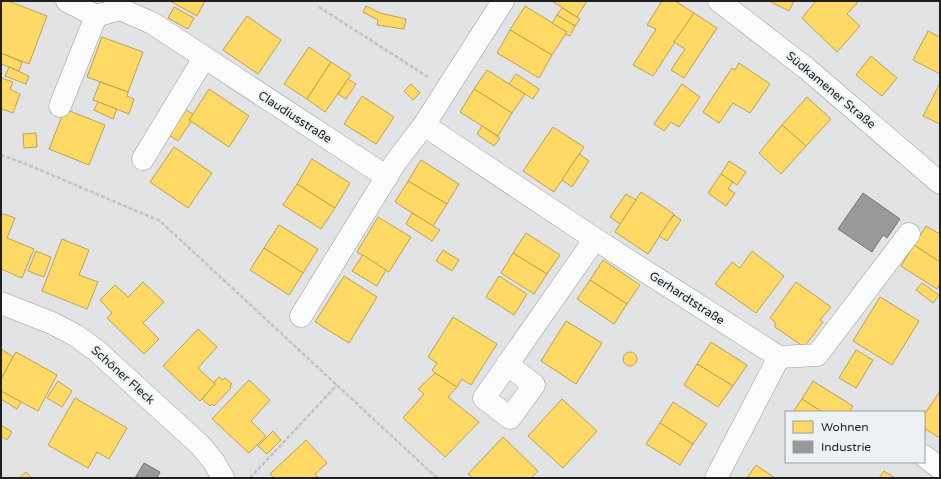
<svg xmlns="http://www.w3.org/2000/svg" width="941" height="479" font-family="'Varela Round',sans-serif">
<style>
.homes{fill:#ffd966;stroke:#bca251}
.industry{fill:#999;stroke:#747575}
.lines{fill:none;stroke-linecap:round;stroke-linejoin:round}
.minor-casing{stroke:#9a9b9c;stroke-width:23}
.path{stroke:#c2c4c4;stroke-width:2.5;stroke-dasharray:4 2;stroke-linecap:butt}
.minor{stroke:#fafbfb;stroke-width:22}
.labels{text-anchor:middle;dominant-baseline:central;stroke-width:4;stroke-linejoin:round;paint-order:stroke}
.street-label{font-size:12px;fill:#1e2021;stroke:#edf1f3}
</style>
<rect width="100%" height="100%" fill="#e1e3e5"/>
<g class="homes">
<path d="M 1,1 L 8,1 L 47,16 L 29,64 L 1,53 Z"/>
<path d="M 170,1 L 205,1 L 197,16 Z"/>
<path d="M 552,1 L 587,1 L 577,17 Z"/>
<path d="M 662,1 L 675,1 L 694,13 L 653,76 L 633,65 L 656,29 L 647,25 Z"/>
<path d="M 769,1 L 794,1 L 789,11 Z"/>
<path d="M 816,1 L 859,1 L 847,14 L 860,26 L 837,52 L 802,18 Z"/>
<path d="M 366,6 L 380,13 L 406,19 L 404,29 L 377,25 L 378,20 L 363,12 Z"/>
<path d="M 525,6 L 567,32 L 552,55 L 510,30 Z"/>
<path d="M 174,7 L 194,18 L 188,29 L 168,18 Z"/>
<path d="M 562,8 L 580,19 L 575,26 L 557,15 Z"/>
<path d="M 694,13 L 717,28 L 684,78 L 671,70 L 685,49 L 674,42 Z"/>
<path d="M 557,15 L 575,26 L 570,36 L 565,34 L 567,32 L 552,23 Z"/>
<path d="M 247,16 L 281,40 L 258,74 L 223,50 Z"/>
<path d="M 510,30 L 552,55 L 539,78 L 497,53 Z"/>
<path d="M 928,31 L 940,37 L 940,74 L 913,60 Z"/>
<path d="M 102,37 L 143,52 L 128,92 L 87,77 Z"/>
<path d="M 309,47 L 331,62 L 307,99 L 284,84 Z"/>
<path d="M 1,53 L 22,62 L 19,71 L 1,64 Z"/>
<path d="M 871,56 L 897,78 L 882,96 L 856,75 Z"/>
<path d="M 331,62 L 351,75 L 325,112 L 307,99 Z"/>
<path d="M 739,63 L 770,84 L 750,113 L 733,103 L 719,123 L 703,112 L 732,68 L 735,70 Z"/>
<path d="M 9,67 L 29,76 L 26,84 L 5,76 Z"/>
<path d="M 487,70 L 525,94 L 512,113 L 474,89 Z"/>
<path d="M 516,74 L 539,89 L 533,99 L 509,84 Z"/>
<path d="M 1,78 L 13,82 L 10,89 L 20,94 L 13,113 L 2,109 L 1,112 Z"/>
<path d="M 348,79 L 356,84 L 346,99 L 338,94 Z"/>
<path d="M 100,82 L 128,92 L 127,96 L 134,99 L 129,114 L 93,100 Z"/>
<path d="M 940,83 L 940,124 L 923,116 Z"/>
<path d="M 411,84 L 420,93 L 413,100 L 404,91 Z"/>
<path d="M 682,84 L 700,97 L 679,127 L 671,122 L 664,131 L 654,124 Z"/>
<path d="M 209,89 L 249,116 L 229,147 L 189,120 Z"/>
<path d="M 474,89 L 512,113 L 498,136 L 460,112 Z"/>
<path d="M 362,96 L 394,117 L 376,144 L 344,124 Z"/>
<path d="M 807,97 L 831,119 L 806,146 L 782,125 Z"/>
<path d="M 98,102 L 117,109 L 113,119 L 94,110 Z"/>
<path d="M 183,108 L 193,114 L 189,120 L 191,122 L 178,141 L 166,133 Z"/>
<path d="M 65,109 L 105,125 L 89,165 L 49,149 Z"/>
<path d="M 782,125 L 806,146 L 781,174 L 759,153 Z"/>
<path d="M 482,126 L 500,138 L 494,146 L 477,134 Z"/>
<path d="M 553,127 L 584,147 L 554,192 L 523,171 Z"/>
<path d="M 36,133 L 37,147 L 24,148 L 23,134 Z"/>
<path d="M 174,147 L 212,173 L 188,208 L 150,182 Z"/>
<path d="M 579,154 L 589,161 L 572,187 L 562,180 Z"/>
<path d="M 312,159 L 350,183 L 335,208 L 297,184 Z"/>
<path d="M 421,160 L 459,184 L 447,204 L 408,181 Z"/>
<path d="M 729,161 L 746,172 L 737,185 L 721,174 Z"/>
<path d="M 721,174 L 733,182 L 728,189 L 735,193 L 726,206 L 708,193 Z"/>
<path d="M 408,181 L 447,204 L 433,226 L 395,202 Z"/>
<path d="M 297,184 L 335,208 L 321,229 L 283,205 Z"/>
<path d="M 641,192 L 674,214 L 648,254 L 615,232 Z"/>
<path d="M 626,194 L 636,200 L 620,224 L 610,217 Z"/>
<path d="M 1,213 L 15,218 L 7,238 L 34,249 L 22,278 L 1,269 Z"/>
<path d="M 412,213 L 440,230 L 432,241 L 406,224 Z"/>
<path d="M 674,215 L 681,220 L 667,241 L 659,236 Z"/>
<path d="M 378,217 L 411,237 L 389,272 L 357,252 Z"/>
<path d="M 279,225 L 318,249 L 303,273 L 264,248 Z"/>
<path d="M 926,226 L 940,234 L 940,262 L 914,245 Z"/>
<path d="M 526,233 L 560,255 L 547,274 L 513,253 Z"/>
<path d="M 62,239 L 89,250 L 79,275 L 98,282 L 87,309 L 42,291 Z"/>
<path d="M 914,245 L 940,262 L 940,284 L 937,289 L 901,266 Z"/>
<path d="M 264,248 L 303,273 L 289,295 L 250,270 Z"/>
<path d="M 443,250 L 459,260 L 452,271 L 436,261 Z"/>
<path d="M 36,251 L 51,257 L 44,277 L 28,271 Z"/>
<path d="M 752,251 L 784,276 L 756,313 L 715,284 L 732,262 L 740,268 Z"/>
<path d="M 513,253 L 547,274 L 534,294 L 501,273 Z"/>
<path d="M 363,255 L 386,270 L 377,286 L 352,271 Z"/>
<path d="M 603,260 L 640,285 L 627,304 L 590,280 Z"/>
<path d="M 344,276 L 377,297 L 349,343 L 315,322 Z"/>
<path d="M 499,276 L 527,294 L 514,315 L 486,297 Z"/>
<path d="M 590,280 L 627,304 L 614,324 L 577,299 Z"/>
<path d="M 143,282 L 164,302 L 143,323 L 159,339 L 144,354 L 107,318 L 112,313 L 100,300 L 115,285 L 128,297 Z"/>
<path d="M 796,282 L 831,307 L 820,320 L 823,322 L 804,347 L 775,327 L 775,322 L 770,318 Z"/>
<path d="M 922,283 L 939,295 L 933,303 L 916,290 Z"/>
<path d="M 880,297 L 919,321 L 892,365 L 853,341 Z"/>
<path d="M 453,317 L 497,344 L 471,385 L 462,379 L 457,387 L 435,373 L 432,370 L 437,363 L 428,357 Z"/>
<path d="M 566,321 L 602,343 L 576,384 L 541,361 Z"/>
<path d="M 198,329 L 217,347 L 198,368 L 215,384 L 200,401 L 163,366 Z"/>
<path d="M 711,342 L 747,365 L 733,386 L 697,364 Z"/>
<path d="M 1,349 L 13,357 L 1,379 Z"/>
<path d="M 856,350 L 873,360 L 856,388 L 839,378 Z"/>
<circle cx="630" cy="359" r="7"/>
<path d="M 16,352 L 57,375 L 38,411 L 1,391 L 1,379 Z"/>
<path d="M 697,364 L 733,386 L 718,407 L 684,385 Z"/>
<path d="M 435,373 L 457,387 L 448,397 L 479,422 L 445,457 L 403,418 L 424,394 L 418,389 Z"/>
<path d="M 219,377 L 223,380 L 225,378 L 232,384 L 230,386 L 231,388 L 214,406 L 212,404 L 210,406 L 202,399 L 215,384 L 214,382 Z"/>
<path d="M 249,380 L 270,400 L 251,421 L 266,436 L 249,453 L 212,419 Z"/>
<path d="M 58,381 L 72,391 L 62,407 L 47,398 Z"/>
<path d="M 813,381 L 853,406 L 849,412 L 822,412 L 802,399 Z"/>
<path d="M 1,391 L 21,402 L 17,409 L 1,399 Z"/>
<path d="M 940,391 L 940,438 L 924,428 L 924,415 Z"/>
<path d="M 75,398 L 127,428 L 109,459 L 97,452 L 88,468 L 48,445 Z"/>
<path d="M 562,399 L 597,431 L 563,468 L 528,436 Z"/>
<path d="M 802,399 L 822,412 L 793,412 Z"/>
<path d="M 673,402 L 707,424 L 693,444 L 660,423 Z"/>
<path d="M 660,423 L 693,444 L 680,465 L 646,444 Z"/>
<path d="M 1,425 L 12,432 L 7,440 L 1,436 Z"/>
<path d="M 273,431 L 281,440 L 267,454 L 258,446 Z"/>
<path d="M 503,437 L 538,471 L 531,478 L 473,478 L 468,474 Z"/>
<path d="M 306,440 L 327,463 L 315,474 L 319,478 L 274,478 L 270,474 Z"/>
<path d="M 756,465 L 775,478 L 747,478 Z"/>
<path d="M 884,471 L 895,478 L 879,478 Z"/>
<path d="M 26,472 L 32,478 L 19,478 Z"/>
</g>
<g class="industry">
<path d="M 863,193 L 900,219 L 887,238 L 883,235 L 872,252 L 838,229 Z"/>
<path d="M 144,463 L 160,472 L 157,478 L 135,478 Z"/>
</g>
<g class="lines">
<g class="minor-casing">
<g id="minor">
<path d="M 67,1 L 96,16 L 120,9 L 152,23 L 387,177"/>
<path d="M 719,1 L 806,68 L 940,183"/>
<path d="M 60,106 L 96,16"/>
<path d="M 424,125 L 595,239 L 779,357 L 817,355 L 909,234"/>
<path d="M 143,159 L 204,58"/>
<path d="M 1,303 L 52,323 L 75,335 L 97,351 L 200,445 L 214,462 L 223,478"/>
<path d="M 301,316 L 395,163 L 424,125 L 503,1"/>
<path d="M 507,364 L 534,385 L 510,418 L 484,398 L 595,239"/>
<path d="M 924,456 L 940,468"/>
<path d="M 716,478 L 779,357"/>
</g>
</g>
<g class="path">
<path d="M 319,7 L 428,77"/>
<path d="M 1,155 L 26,164 L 160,221 L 437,478"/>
<path d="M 250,478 L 337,385"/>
</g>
<use href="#minor" class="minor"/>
</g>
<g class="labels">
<g class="street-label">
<text transform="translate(831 90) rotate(40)">Südkamener Straße</text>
<text transform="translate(295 117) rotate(33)">Claudiusstraße</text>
<text transform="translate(687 298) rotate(33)">Gerhardtstraße</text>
<text transform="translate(123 375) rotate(42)">Schöner Fleck</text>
</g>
</g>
<rect width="941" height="479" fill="none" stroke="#1e2021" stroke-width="4"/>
<rect x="785" y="411" width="140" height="52" fill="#edf1f3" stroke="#9a9d9f"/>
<rect x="793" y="421" width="20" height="12" fill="#ffd966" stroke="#9a9d9f"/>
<text x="821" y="431" font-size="12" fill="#1e2021">Wohnen</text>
<rect x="793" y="441" width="20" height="12" fill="#999999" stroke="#9a9d9f"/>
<text x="821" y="451" font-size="12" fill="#1e2021">Industrie</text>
</svg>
